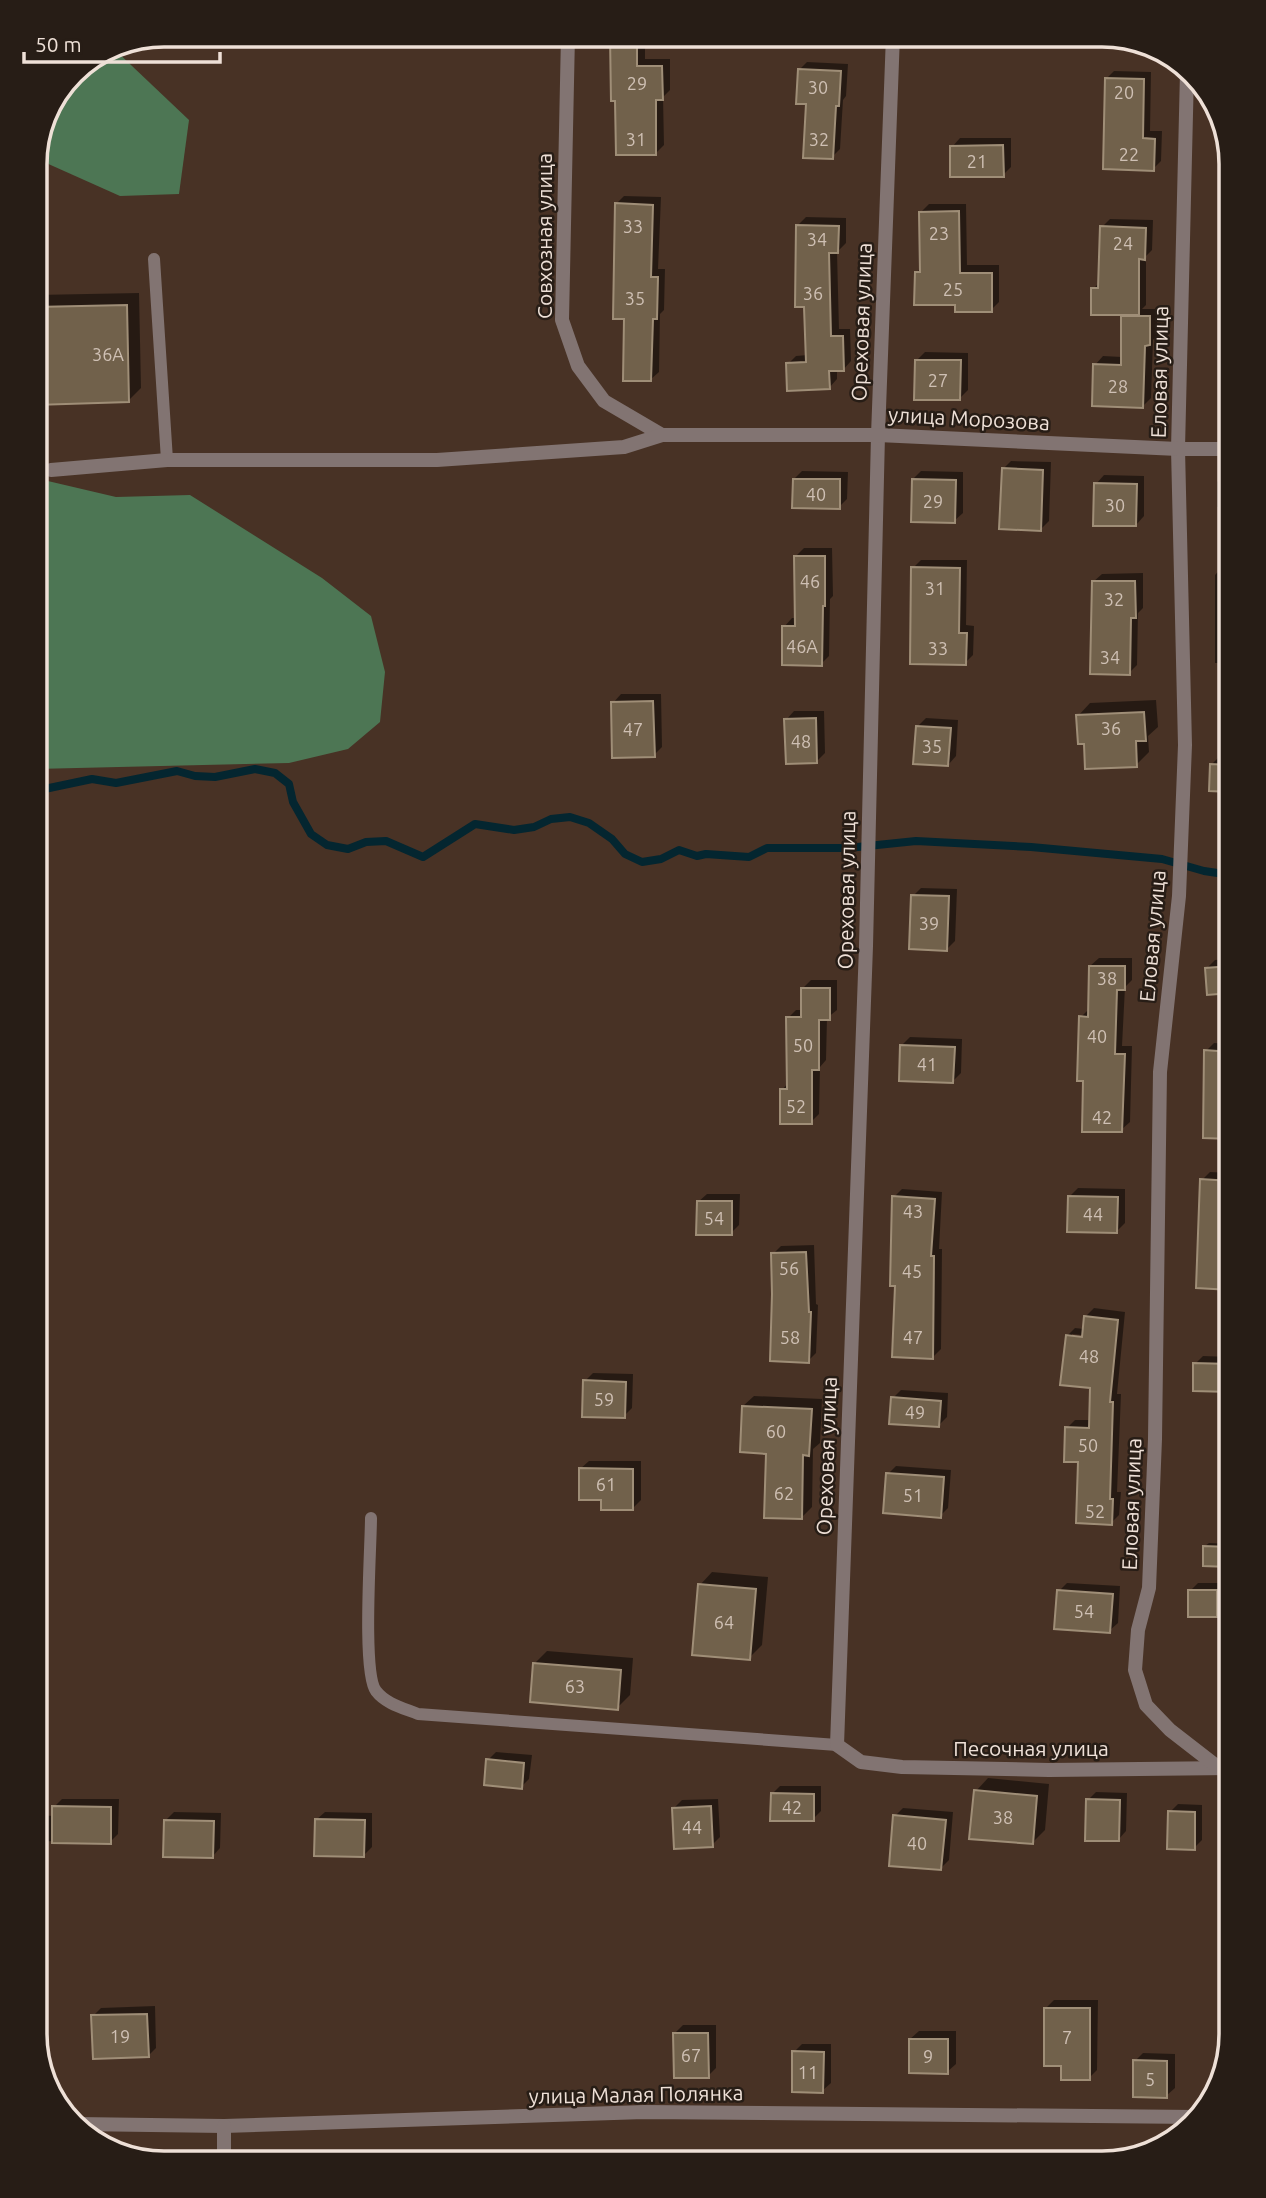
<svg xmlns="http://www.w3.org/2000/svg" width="1266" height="2198" font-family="Ubuntu,sans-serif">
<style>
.forest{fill:#4d7654}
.shadow{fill:#0007;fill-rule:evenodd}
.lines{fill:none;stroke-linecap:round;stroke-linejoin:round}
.stream{stroke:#042630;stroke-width:8}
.building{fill:#71614b;stroke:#9f8e77;stroke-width:2}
.service{stroke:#827472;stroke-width:12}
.minor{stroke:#827472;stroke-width:14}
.labels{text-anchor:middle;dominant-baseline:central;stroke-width:5;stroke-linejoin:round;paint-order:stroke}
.number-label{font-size:18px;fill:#cfc0b4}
.street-label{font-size:21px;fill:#eee0d7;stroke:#271d16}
.rim{fill:none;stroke:#eee0d7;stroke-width:3.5}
</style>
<rect width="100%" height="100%" fill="#483225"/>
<g class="forest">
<path d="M 112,47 L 189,120 L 179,194 L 120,196 L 35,158 L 73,73 Z"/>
<path d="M 35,478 L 116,497 L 190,495 L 322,578 L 371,616 L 385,672 L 380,722 L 348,749 L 289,763 L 35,769 Z"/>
</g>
<g class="shadow">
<path d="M 614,35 L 645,35 L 645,59 L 670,59 L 670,90 L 663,97 L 664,145 L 656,153 L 617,99 L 612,37 Z"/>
<path d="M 807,62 L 848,64 L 846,96 L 843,100 L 840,149 L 832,157 L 808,102 L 799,70 Z"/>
<path d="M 1114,71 L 1151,72 L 1150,131 L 1162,131 L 1161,161 L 1153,169 L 1106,79 Z"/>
<path d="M 960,138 L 1011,138 L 1011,167 L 1003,175 L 952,147 Z"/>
<path d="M 1225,140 L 1231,164 L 1224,164 Z"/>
<path d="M 624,196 L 661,197 L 658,269 L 665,269 L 664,310 L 660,314 L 659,372 L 650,380 L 626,317 L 616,204 Z"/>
<path d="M 929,204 L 966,204 L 967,265 L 999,265 L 999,302 L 991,310 L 916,273 L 921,268 L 921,212 Z"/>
<path d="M 1231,212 L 1231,423 L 1220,423 L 1221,359 L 1223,357 L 1224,220 Z"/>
<path d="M 806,217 L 846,218 L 846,243 L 837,252 L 839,329 L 850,329 L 851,361 L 843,370 L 837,370 L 837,379 L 829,388 L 788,364 L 796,356 L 808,355 L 806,305 L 797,226 Z"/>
<path d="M 1110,219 L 1153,220 L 1152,250 L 1146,256 L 1146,305 L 1142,309 L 1157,309 L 1157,336 L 1153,340 L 1151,398 L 1143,406 L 1095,365 L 1103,356 L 1122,357 L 1122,317 L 1126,313 L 1093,289 L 1100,282 L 1102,227 Z"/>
<path d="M 139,293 L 141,388 L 128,401 L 35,405 L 35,295 Z"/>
<path d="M 925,352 L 968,353 L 968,390 L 960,398 L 916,361 Z"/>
<path d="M 1011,461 L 1051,462 L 1049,521 L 1041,529 L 1003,469 Z"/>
<path d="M 802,471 L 848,472 L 847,499 L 839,507 L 794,479 Z"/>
<path d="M 921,471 L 963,472 L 963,513 L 954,521 L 913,479 Z"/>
<path d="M 1226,474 L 1231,474 L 1231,507 L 1217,507 L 1217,482 Z"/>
<path d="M 1104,475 L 1144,476 L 1144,516 L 1136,525 L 1096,484 Z"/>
<path d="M 804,548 L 832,548 L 833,596 L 830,599 L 829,656 L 821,664 L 784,627 L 792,618 L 796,618 L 796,556 Z"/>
<path d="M 921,560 L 967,560 L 966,625 L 974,626 L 973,655 L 965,663 L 913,568 Z"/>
<path d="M 1226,563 L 1231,563 L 1231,663 L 1215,663 L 1215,575 Z"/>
<path d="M 1143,573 L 1143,608 L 1138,613 L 1137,665 L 1129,673 L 1093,582 L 1102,574 Z"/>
<path d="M 621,694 L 661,694 L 662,747 L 654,755 L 613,703 Z"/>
<path d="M 1156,700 L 1158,727 L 1148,736 L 1149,752 L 1136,765 L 1086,742 L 1078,716 L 1090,703 Z"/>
<path d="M 794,711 L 824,711 L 825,753 L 817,761 L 786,720 Z"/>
<path d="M 926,718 L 958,720 L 956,756 L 948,765 L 917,727 Z"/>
<path d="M 1219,757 L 1231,757 L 1231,790 L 1211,765 Z"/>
<path d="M 921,888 L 957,889 L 955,941 L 947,949 L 913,896 Z"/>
<path d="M 1099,958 L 1132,958 L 1132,980 L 1125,987 L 1122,1046 L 1132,1046 L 1130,1122 L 1121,1130 L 1085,1080 L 1081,1017 L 1090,1008 L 1090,966 Z"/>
<path d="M 1231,959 L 1231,992 L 1207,968 L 1215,960 Z"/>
<path d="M 811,980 L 837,980 L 837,1010 L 827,1018 L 826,1060 L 820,1067 L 819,1114 L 811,1122 L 782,1090 L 788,1083 L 788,1018 L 796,1010 L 802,1010 L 802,989 Z"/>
<path d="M 910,1037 L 962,1039 L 961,1073 L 953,1081 L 902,1045 Z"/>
<path d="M 1214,1043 L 1231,1044 L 1231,1137 L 1206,1051 Z"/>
<path d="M 1210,1172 L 1231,1173 L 1231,1288 L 1202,1180 Z"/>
<path d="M 1078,1188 L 1125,1189 L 1125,1223 L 1117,1231 L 1070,1196 Z"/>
<path d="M 902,1189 L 942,1192 L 939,1249 L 942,1249 L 941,1349 L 933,1357 L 896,1285 L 894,1197 Z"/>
<path d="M 707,1194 L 740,1194 L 739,1225 L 731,1233 L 698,1202 Z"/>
<path d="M 814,1245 L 816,1304 L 818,1305 L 816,1353 L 808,1361 L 773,1254 L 781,1246 Z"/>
<path d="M 1094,1308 L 1125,1312 L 1117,1394 L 1121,1394 L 1117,1492 L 1121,1492 L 1119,1515 L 1111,1523 L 1080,1461 L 1067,1428 L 1075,1420 L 1091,1420 L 1092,1387 L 1067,1336 L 1075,1328 L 1084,1329 L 1085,1317 ZM 1072,1334 L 1091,1336 L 1090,1339 L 1072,1337 Z"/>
<path d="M 1203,1356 L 1231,1357 L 1231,1390 L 1195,1364 Z"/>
<path d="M 593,1373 L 633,1374 L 632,1408 L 624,1416 L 585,1381 Z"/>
<path d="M 901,1390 L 948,1393 L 947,1417 L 939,1425 L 893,1398 Z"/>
<path d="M 754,1396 L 822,1399 L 820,1443 L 813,1449 L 812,1507 L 801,1518 L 743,1406 Z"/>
<path d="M 589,1461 L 641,1461 L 641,1500 L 633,1508 L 580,1469 Z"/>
<path d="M 896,1466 L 951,1470 L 948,1508 L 940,1516 L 888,1474 Z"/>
<path d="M 1209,1543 L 1231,1544 L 1231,1562 L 1228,1565 L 1205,1546 Z"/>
<path d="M 712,1572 L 768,1577 L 762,1645 L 749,1658 L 700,1585 Z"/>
<path d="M 1067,1583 L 1120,1586 L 1118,1623 L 1109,1631 L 1059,1591 Z"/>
<path d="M 1198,1583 L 1224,1583 L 1224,1607 L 1216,1615 L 1190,1591 Z"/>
<path d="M 547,1651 L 633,1658 L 630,1695 L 617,1708 L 535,1663 Z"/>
<path d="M 496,1752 L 532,1755 L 529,1779 L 521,1787 L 488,1760 Z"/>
<path d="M 988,1778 L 1049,1784 L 1045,1830 L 1033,1842 L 976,1791 Z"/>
<path d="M 780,1786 L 821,1786 L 821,1811 L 813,1819 L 772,1794 Z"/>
<path d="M 1096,1792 L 1127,1793 L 1126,1831 L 1118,1840 L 1088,1800 Z"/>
<path d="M 62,1799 L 119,1799 L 118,1834 L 110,1842 L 35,1841 L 35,1815 L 54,1816 L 54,1807 Z"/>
<path d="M 718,1799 L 720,1837 L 712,1845 L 674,1808 L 682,1800 Z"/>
<path d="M 1178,1804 L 1202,1805 L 1202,1840 L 1194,1848 L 1170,1812 Z"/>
<path d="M 903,1808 L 953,1812 L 949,1860 L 940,1869 L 895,1816 Z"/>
<path d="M 174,1812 L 221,1813 L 220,1848 L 212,1857 L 166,1820 Z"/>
<path d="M 325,1812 L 372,1813 L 372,1847 L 364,1855 L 316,1820 Z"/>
<path d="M 1054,2000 L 1098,2000 L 1097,2070 L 1089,2078 L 1046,2008 Z"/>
<path d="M 155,2006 L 156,2048 L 148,2056 L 93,2016 L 101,2008 Z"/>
<path d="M 683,2025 L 716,2025 L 716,2068 L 708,2076 L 675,2033 Z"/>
<path d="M 919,2031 L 956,2031 L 956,2064 L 947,2072 L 910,2039 Z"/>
<path d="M 802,2044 L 831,2044 L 831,2083 L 822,2091 L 794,2052 Z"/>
<path d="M 1143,2053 L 1175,2054 L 1175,2088 L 1166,2096 L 1135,2061 Z"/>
</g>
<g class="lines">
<path class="stream" d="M 35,791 L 92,779 L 116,783 L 177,771 L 195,776 L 215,777 L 255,769 L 275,773 L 289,784 L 293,802 L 311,834 L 327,845 L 348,849 L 366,842 L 386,841 L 423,857 L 475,824 L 514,830 L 534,827 L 551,819 L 570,817 L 589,823 L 612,839 L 625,854 L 642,862 L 661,859 L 679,850 L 697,856 L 706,854 L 749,857 L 767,848 L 848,848 L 916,841 L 1031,847 L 1162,859 L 1204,871 L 1231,875"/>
</g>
<g class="building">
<path d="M 610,36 L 637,36 L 637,66 L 662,66 L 663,100 L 656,100 L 656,155 L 616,155 L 615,101 L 611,101 Z"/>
<path d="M 798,69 L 841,71 L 839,106 L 836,106 L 833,159 L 803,158 L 806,104 L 796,104 Z"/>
<path d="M 1105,78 L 1144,79 L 1143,138 L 1155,139 L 1154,171 L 1103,169 Z"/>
<path d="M 1003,145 L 1004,177 L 950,177 L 950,146 Z"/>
<path d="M 615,203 L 653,205 L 651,277 L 658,277 L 657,319 L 653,319 L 651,381 L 623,381 L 624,319 L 613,319 Z"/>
<path d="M 959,211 L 960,273 L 992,273 L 992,312 L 955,312 L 955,305 L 914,305 L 915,272 L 920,272 L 919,212 Z"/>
<path d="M 796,225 L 839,226 L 838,253 L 829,253 L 831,336 L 843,336 L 844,371 L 829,371 L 830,389 L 787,391 L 786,363 L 806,362 L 804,307 L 795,307 Z"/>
<path d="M 1100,226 L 1146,228 L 1145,260 L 1139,259 L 1139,315 L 1091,315 L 1091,288 L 1098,288 Z"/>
<path d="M 127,305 L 129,402 L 35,405 L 35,307 Z"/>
<path d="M 1121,316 L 1150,316 L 1150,345 L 1145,346 L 1143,408 L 1092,406 L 1093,364 L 1121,365 Z"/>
<path d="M 915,360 L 961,360 L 960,400 L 914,400 Z"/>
<path d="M 1002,468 L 1043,470 L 1041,531 L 999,529 Z"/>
<path d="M 793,479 L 840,479 L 840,509 L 792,508 Z"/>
<path d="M 912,479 L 956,480 L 955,523 L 911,522 Z"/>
<path d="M 1094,483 L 1137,484 L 1136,526 L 1093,526 Z"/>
<path d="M 794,556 L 825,556 L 825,606 L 823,606 L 822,666 L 782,665 L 782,626 L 795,626 Z"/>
<path d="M 911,567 L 960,568 L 959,633 L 967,633 L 966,665 L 910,664 Z"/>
<path d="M 1092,581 L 1135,581 L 1136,618 L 1131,618 L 1130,675 L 1090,674 Z"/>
<path d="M 653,701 L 655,757 L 612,758 L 611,702 Z"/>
<path d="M 1144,712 L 1146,741 L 1136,741 L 1137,767 L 1085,769 L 1084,744 L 1078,744 L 1076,715 Z"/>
<path d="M 816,718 L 817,763 L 786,764 L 784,719 Z"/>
<path d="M 916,726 L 951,728 L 948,766 L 913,764 Z"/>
<path d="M 1210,764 L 1231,765 L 1231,792 L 1209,791 Z"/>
<path d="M 911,895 L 949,896 L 947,951 L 909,949 Z"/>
<path d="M 1089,966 L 1125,966 L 1125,990 L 1117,990 L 1115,1054 L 1125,1054 L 1122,1132 L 1082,1132 L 1083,1081 L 1077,1081 L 1079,1016 L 1088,1017 Z"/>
<path d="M 1231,966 L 1231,993 L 1207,995 L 1205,968 Z"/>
<path d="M 801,988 L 830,988 L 830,1020 L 819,1020 L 819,1070 L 812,1070 L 812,1124 L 780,1124 L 780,1089 L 787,1089 L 786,1017 L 801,1017 Z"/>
<path d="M 900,1045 L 955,1047 L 953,1083 L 899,1081 Z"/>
<path d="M 1204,1050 L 1231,1052 L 1231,1139 L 1203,1138 Z"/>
<path d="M 1200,1179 L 1231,1181 L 1231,1290 L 1196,1288 Z"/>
<path d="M 892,1196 L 935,1199 L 931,1256 L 934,1256 L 933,1359 L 892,1357 L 895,1286 L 890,1286 Z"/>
<path d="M 1068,1196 L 1118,1197 L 1117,1233 L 1067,1232 Z"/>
<path d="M 697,1201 L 732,1201 L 732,1235 L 696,1235 Z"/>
<path d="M 806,1252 L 809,1312 L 811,1312 L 809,1363 L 770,1361 L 772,1294 L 771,1253 Z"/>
<path d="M 1084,1316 L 1118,1320 L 1110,1402 L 1113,1402 L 1110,1499 L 1113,1499 L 1112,1525 L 1076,1523 L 1078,1462 L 1064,1462 L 1065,1427 L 1089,1428 L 1090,1388 L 1060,1385 L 1066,1335 L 1082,1337 Z"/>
<path d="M 1193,1363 L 1231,1364 L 1231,1392 L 1193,1391 Z"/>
<path d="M 583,1380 L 626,1382 L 625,1418 L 582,1417 Z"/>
<path d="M 891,1397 L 941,1401 L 939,1427 L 889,1424 Z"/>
<path d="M 742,1406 L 812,1409 L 809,1456 L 803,1455 L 802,1519 L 764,1518 L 766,1454 L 740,1452 Z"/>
<path d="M 579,1468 L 633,1469 L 633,1510 L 601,1510 L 601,1500 L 579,1500 Z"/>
<path d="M 886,1473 L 944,1477 L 941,1518 L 883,1513 Z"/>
<path d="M 1203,1546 L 1230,1547 L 1229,1567 L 1203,1566 Z"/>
<path d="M 698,1584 L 756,1589 L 750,1660 L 692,1655 Z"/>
<path d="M 1057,1590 L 1113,1594 L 1110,1633 L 1054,1629 Z"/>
<rect x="1188" y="1590" width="29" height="27"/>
<path d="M 533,1663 L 621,1670 L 618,1710 L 530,1702 Z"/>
<path d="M 486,1759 L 524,1763 L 522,1789 L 484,1785 Z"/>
<path d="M 974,1790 L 1037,1796 L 1033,1844 L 969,1839 Z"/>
<path d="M 771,1793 L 814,1794 L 814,1821 L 770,1821 Z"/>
<path d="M 1086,1799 L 1120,1800 L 1119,1841 L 1085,1841 Z"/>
<path d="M 52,1806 L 111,1807 L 111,1844 L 52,1843 Z"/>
<path d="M 711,1806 L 713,1847 L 674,1849 L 672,1808 Z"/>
<path d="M 1168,1811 L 1195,1812 L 1195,1850 L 1167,1849 Z"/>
<path d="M 893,1815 L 946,1820 L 941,1870 L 889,1866 Z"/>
<path d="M 315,1819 L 365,1820 L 364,1857 L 314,1856 Z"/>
<path d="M 164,1820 L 214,1821 L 213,1858 L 163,1857 Z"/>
<path d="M 1044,2008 L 1090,2008 L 1090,2080 L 1061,2080 L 1061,2066 L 1044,2066 Z"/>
<path d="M 147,2014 L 149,2057 L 93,2059 L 91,2015 Z"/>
<path d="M 673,2033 L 708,2033 L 709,2078 L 674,2078 Z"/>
<path d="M 909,2039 L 948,2039 L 948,2074 L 909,2073 Z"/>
<path d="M 792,2051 L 824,2052 L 823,2093 L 792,2092 Z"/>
<path d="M 1133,2060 L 1167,2061 L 1167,2098 L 1133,2097 Z"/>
</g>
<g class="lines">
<g class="service">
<path d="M 154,259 L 167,460"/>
<path d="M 371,1518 C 371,1546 362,1673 376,1691 C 386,1704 403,1708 418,1714 L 837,1745"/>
</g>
<g class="minor">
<path d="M 568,35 L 562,320 L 578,366 L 604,401 L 662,435"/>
<path d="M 893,35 L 878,435 L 866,946 L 837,1745 L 861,1762 L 902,1767 L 1049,1770 L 1231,1768"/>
<path d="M 1187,72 L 1178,449 L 1185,745 L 1179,896 L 1160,1072 L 1155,1439 L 1149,1588 L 1138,1630 L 1135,1670 L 1146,1705 L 1170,1730 L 1219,1768"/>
<path d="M 51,470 L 167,460 L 437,460 L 624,447 L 662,435 L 878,435 L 1178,449 L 1231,449"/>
<path d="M 77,2124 L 224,2126 L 644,2112 L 1196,2117"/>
<path d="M 224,2126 L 224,2163"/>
</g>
</g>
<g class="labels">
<g class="number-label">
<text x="637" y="83">29</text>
<text x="818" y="87">30</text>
<text x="1124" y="92">20</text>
<text x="636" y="139">31</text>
<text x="819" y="139">32</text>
<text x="1129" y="154">22</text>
<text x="977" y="161">21</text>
<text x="633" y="226">33</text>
<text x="939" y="233">23</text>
<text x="817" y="239">34</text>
<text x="1123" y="243">24</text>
<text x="953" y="289">25</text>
<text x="813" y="293">36</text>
<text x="635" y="298">35</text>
<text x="108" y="354">36А</text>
<text x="938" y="380">27</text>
<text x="1118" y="386">28</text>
<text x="816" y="494">40</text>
<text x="933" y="501">29</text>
<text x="1115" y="505">30</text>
<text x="810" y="581">46</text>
<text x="935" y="588">31</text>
<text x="1114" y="599">32</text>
<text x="802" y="646">46А</text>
<text x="938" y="648">33</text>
<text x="1110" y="657">34</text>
<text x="1111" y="728">36</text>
<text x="633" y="729">47</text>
<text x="801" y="741">48</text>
<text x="932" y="746">35</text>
<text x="929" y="923">39</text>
<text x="1107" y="978">38</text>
<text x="1097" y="1036">40</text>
<text x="803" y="1045">50</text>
<text x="927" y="1064">41</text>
<text x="796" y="1106">52</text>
<text x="1102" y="1117">42</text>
<text x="913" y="1211">43</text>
<text x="1093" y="1214">44</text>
<text x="714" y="1218">54</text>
<text x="789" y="1268">56</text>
<text x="912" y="1271">45</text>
<text x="790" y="1337">58</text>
<text x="913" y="1337">47</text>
<text x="1089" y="1356">48</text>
<text x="604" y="1399">59</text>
<text x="915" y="1412">49</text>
<text x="776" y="1431">60</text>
<text x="1088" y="1445">50</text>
<text x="606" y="1484">61</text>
<text x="784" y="1493">62</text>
<text x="913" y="1495">51</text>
<text x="1095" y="1511">52</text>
<text x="1084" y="1611">54</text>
<text x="724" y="1622">64</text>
<text x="575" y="1686">63</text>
<text x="792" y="1807">42</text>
<text x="1003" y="1817">38</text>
<text x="692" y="1827">44</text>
<text x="917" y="1843">40</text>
<text x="120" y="2036">19</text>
<text x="1067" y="2037">7</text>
<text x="691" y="2055">67</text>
<text x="928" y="2056">9</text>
<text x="808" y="2072">11</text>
<text x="1150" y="2079">5</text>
</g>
<g class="street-label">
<text transform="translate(544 236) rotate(-90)">Совхозная улица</text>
<text transform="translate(861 322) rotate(-88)">Ореховая улица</text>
<text transform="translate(1159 372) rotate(-89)">Еловая улица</text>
<text transform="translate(969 418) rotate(3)">улица Морозова</text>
<text transform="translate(846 890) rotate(-89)">Ореховая улица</text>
<text transform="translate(1152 936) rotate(-85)">Еловая улица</text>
<text transform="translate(826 1456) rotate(-88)">Ореховая улица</text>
<text transform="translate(1131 1504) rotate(-88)">Еловая улица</text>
<text x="1031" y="1748">Песочная улица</text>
<text transform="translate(636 2094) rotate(-1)">улица Малая Полянка</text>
</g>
</g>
<path d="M0 0H1266V2198H0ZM164 47H1102A117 117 0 0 1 1219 164V2034A117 117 0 0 1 1102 2151H164A117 117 0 0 1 47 2034V164A117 117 0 0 1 164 47Z" fill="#271d16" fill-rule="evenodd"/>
<path class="rim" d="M164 47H1102A117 117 0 0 1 1219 164V2034A117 117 0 0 1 1102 2151H164A117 117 0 0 1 47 2034V164A117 117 0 0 1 164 47Z"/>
<path d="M24 52v10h196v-10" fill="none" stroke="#eee0d7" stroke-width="3.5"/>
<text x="35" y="52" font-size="21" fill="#eee0d7" stroke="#271d16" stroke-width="5" paint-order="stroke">50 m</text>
</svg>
